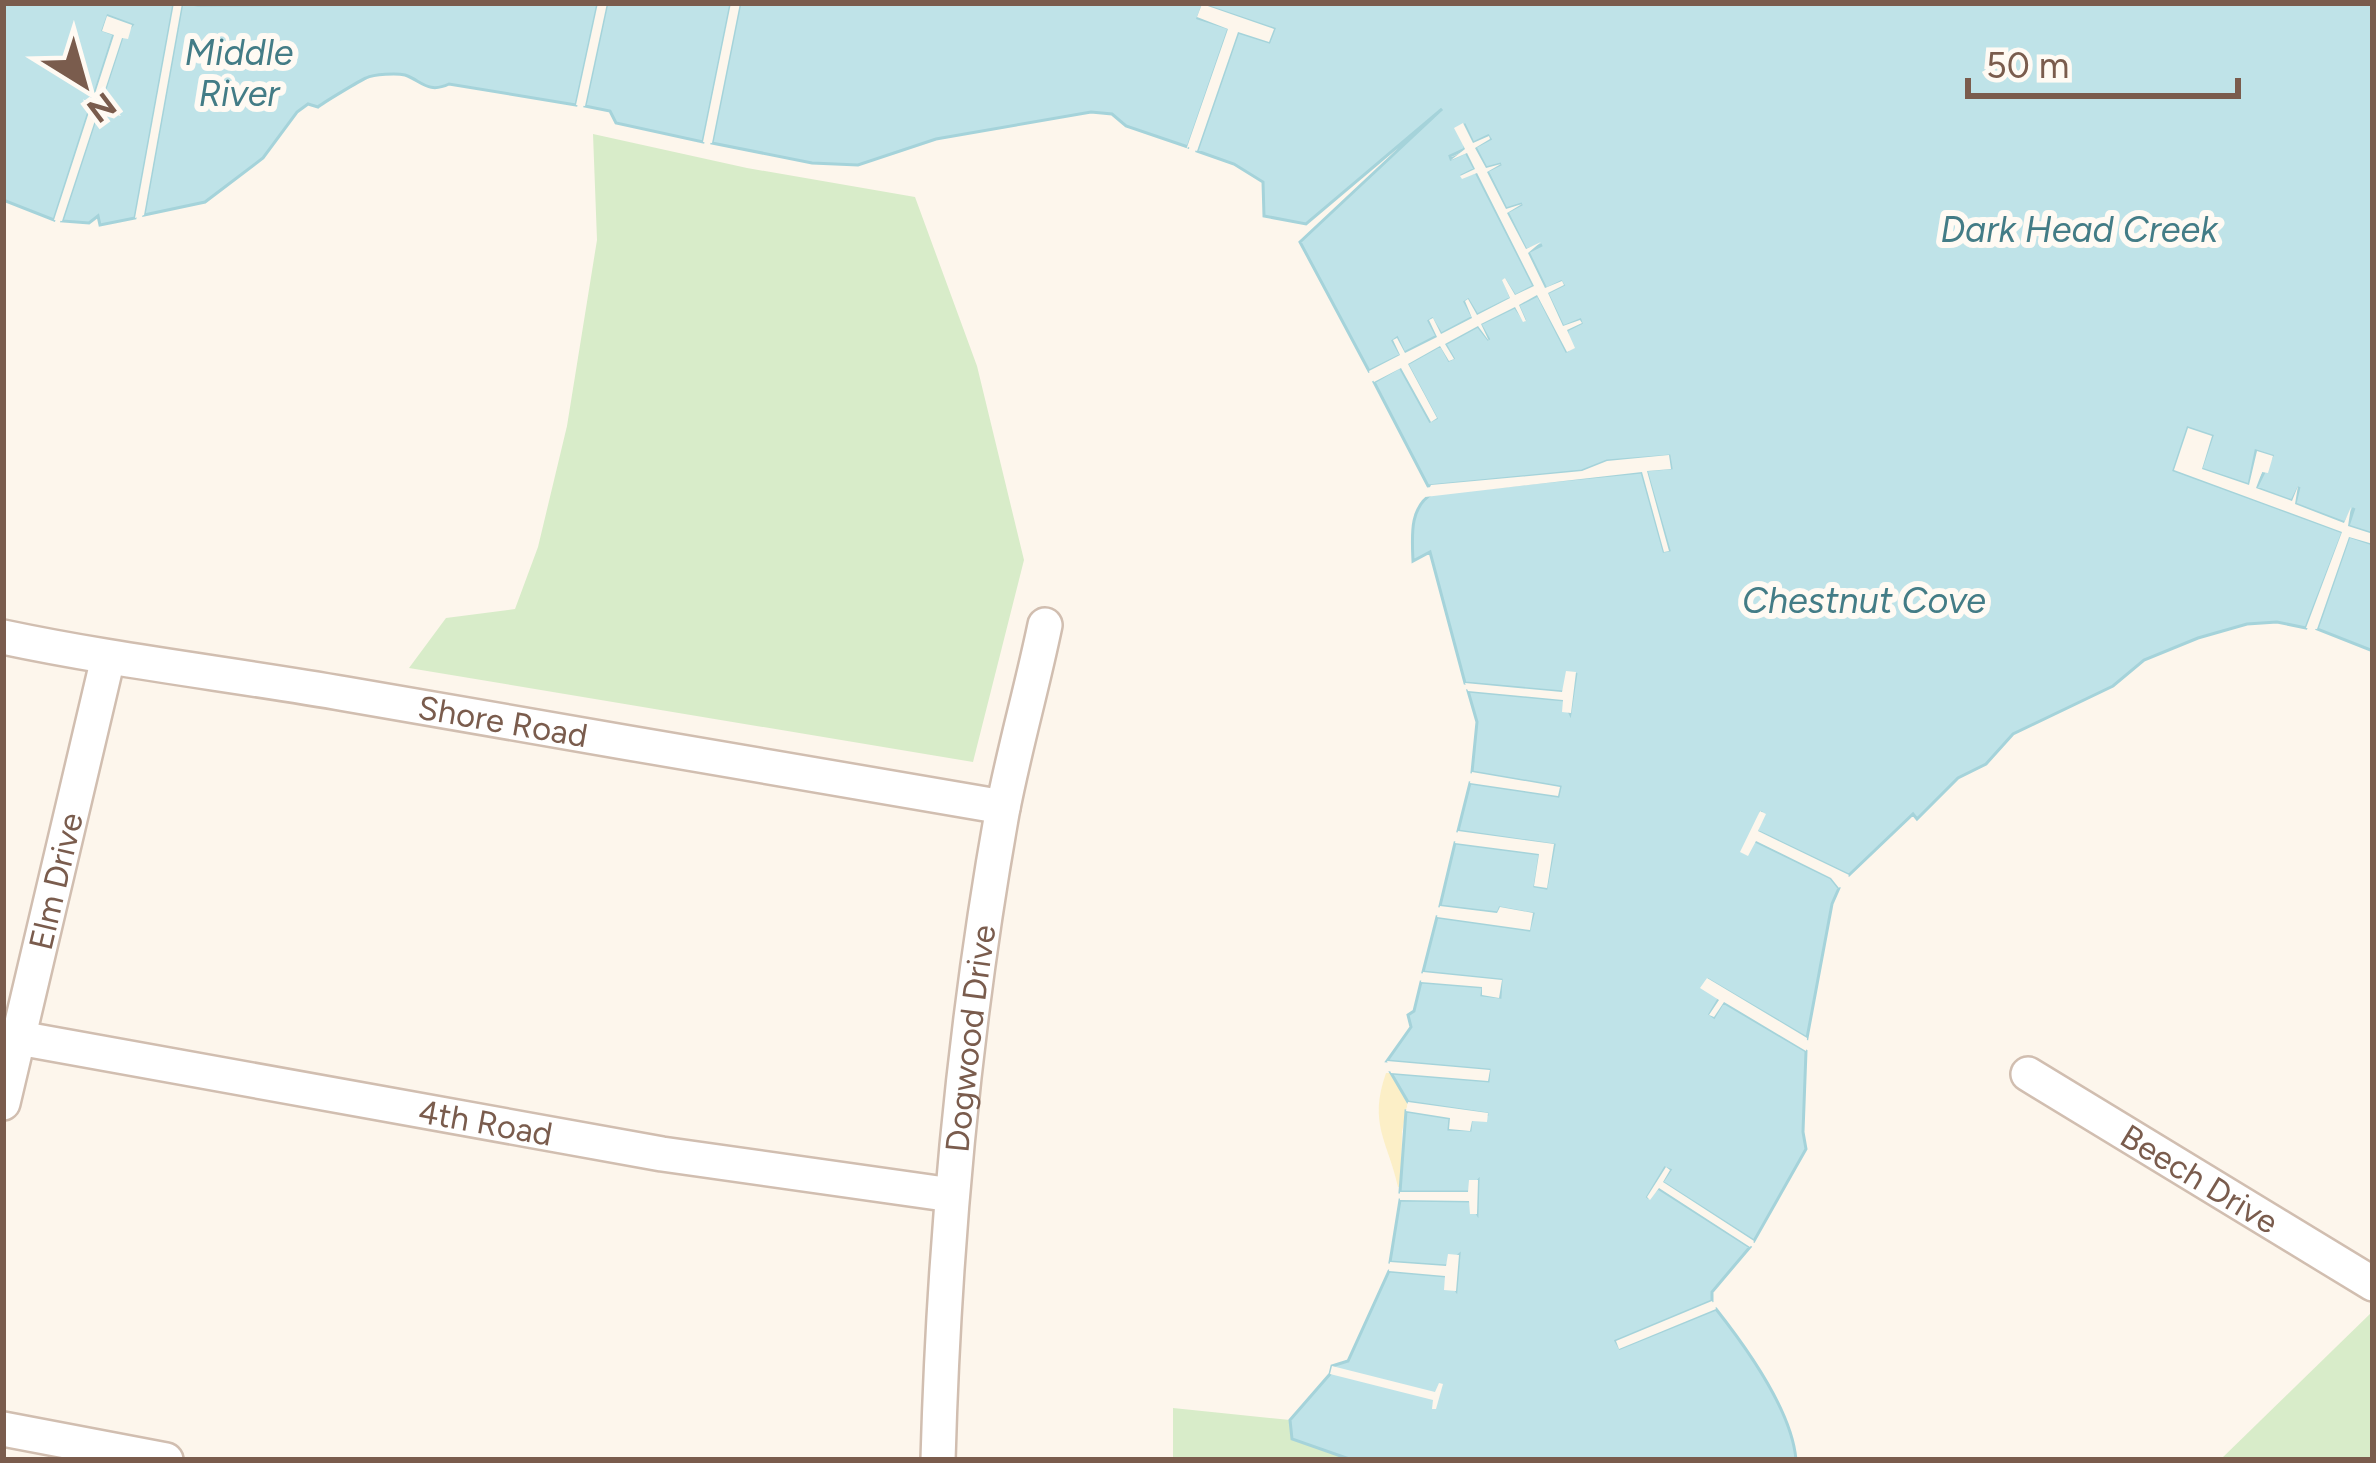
<svg xmlns="http://www.w3.org/2000/svg" width="2376" height="1463" font-family="Figtree,sans-serif">
<style>
.green{fill:#d8ecc9}
.sand{fill:#fcefc7}
.water{fill:#bfe3e8;stroke:#a5d3da;stroke-width:3}
.pier{fill:#fdf6ec}
.lines{fill:none;stroke-linecap:round;stroke-linejoin:round}
.minor-casing{stroke:#d1beb0;stroke-width:38}
.minor{stroke:#fff;stroke-width:33}
.labels{text-anchor:middle;dominant-baseline:central;stroke-width:12;stroke-linejoin:round;paint-order:stroke}
.street-label{font-size:33px;fill:#7a5c4d;stroke:#fffaf3}
.water-label{font-size:36px;font-style:italic;fill:#437c86;stroke:#fffaf3}
</style>
<rect width="100%" height="100%" fill="#fdf6ec"/>
<g class="green">
<path d="M 593,134 L 747,168 L 915,197 L 977,366 L 1024,560 L 973,762 L 409,668 L 446,618 L 515,609 L 538,547 L 567,426 L 597,240 Z"/>
<path d="M 2373,1311 L 2373,1460 L 2220,1460 Z"/>
<path d="M 1173,1408 L 1290,1420 L 1292,1439 L 1352,1460 L 1173,1460 Z"/>
</g>
<path class="sand" d="M 1386,1073 L 1391,1073 L 1408,1102 L 1402,1132 L 1401,1187 L 1398,1187 C 1388,1141 1368,1124 1386,1073 Z"/>
<g class="water">
<path d="M 3,3 L 174,3 L 135,218 L 100,225 L 98,216 L 89,223 L 62,221 L 122,37 L 132,25 L 108,16 L 103,30 L 114,34 L 54,220 L 3,200 Z"/>
<path d="M 182,3 L 198,5 L 598,3 L 576,105 L 449,84 C 428,94 422,81 405,75 C 397,73 374,74 366,78 C 361,80 321,104 318,107 L 308,104 L 297,112 L 263,158 L 205,202 L 144,215 Z"/>
<path d="M 607,3 L 731,3 L 703,142 L 616,123 L 610,111 L 585,106 Z"/>
<path d="M 740,3 L 2373,3 L 2373,534 L 2348,526 L 2354,508 L 2345,523 L 2295,504 L 2299,487 L 2292,501 L 2256,488 L 2272,456 L 2256,451 L 2249,485 L 2201,469 L 2212,436 L 2188,428 L 2174,470 L 2343,532 L 2306,628 L 2277,622 L 2247,624 L 2198,638 L 2144,660 L 2113,686 L 2013,734 L 1986,764 L 1958,778 L 1917,819 L 1913,814 L 1849,875 L 1757,831 L 1761,811 L 1755,841 L 1831,878 L 1839,888 L 1832,904 L 1807,1038 L 1707,979 L 1719,999 L 1710,1014 L 1714,1017 L 1723,1002 L 1806,1051 L 1803,1132 L 1806,1149 L 1754,1241 L 1662,1182 L 1670,1170 L 1665,1168 L 1647,1198 L 1658,1188 L 1750,1247 L 1712,1292 L 1712,1301 L 1616,1341 L 1620,1348 L 1716,1309 C 1746,1347 1792,1411 1796,1460 L 1352,1460 L 1292,1439 L 1290,1420 L 1330,1374 L 1332,1366 L 1348,1361 L 1389,1271 L 1446,1276 L 1456,1290 L 1459,1255 L 1446,1266 L 1390,1262 L 1400,1200 L 1470,1201 L 1477,1213 L 1478,1181 L 1469,1192 L 1400,1192 L 1406,1111 L 1450,1118 L 1449,1129 L 1470,1130 L 1471,1120 L 1488,1114 L 1408,1102 L 1391,1073 L 1488,1081 L 1489,1070 L 1387,1061 L 1411,1027 L 1408,1015 L 1414,1011 L 1421,982 L 1483,987 L 1482,995 L 1500,997 L 1501,980 L 1423,972 L 1437,917 L 1529,930 L 1533,914 L 1500,908 L 1498,913 L 1440,906 L 1455,843 L 1540,854 L 1535,886 L 1546,888 L 1554,845 L 1458,831 L 1470,783 L 1558,796 L 1560,787 L 1472,772 L 1477,722 L 1468,691 L 1564,700 L 1570,713 L 1576,673 L 1563,692 L 1465,683 L 1430,552 L 1413,561 C 1412,536 1409,507 1433,493 L 1642,472 L 1664,551 L 1669,550 L 1646,470 L 1671,468 L 1669,456 L 1607,461 L 1582,471 L 1428,486 L 1374,382 L 1400,367 L 1430,421 L 1436,418 L 1407,364 L 1441,345 L 1449,360 L 1453,358 L 1445,344 L 1478,326 L 1489,340 L 1480,324 L 1515,307 L 1525,321 L 1518,305 L 1538,295 L 1567,352 L 1567,330 L 1581,323 L 1580,320 L 1563,327 L 1547,293 L 1563,285 L 1561,282 L 1546,289 L 1528,252 L 1542,245 L 1526,250 L 1507,212 L 1522,204 L 1506,209 L 1487,171 L 1501,164 L 1486,168 L 1475,147 L 1490,139 L 1488,136 L 1473,143 L 1464,124 L 1465,149 L 1450,156 L 1451,159 L 1466,152 L 1475,169 L 1461,176 L 1476,172 L 1534,286 L 1515,296 L 1504,279 L 1511,298 L 1477,315 L 1468,300 L 1465,302 L 1473,317 L 1441,334 L 1432,319 L 1429,321 L 1437,336 L 1404,353 L 1397,338 L 1393,341 L 1401,355 L 1369,371 L 1300,242 L 1442,109 L 1306,224 L 1264,216 L 1263,182 L 1234,164 L 1197,151 L 1238,32 L 1269,42 L 1274,29 L 1203,5 L 1198,18 L 1229,28 L 1188,147 L 1126,126 L 1112,114 L 1091,112 L 936,139 L 858,165 L 812,163 L 712,143 Z"/>
<path d="M 2349,536 L 2373,544 L 2373,651 L 2317,629 Z"/>
</g>
<g class="pier">
<path d="M 174,3 L 182,3 L 144,215 L 135,218 Z"/>
<path d="M 598,3 L 607,3 L 585,106 L 576,105 Z"/>
<path d="M 731,3 L 740,3 L 712,143 L 703,142 Z"/>
<path d="M 1202,4 L 1274,29 L 1269,42 L 1238,32 L 1197,151 L 1188,147 L 1185,153 L 1228,29 L 1197,17 Z"/>
<path d="M 107,16 L 132,25 L 128,39 L 122,38 L 62,221 L 54,220 L 114,35 L 102,31 Z"/>
<path d="M 1463,123 L 1473,143 L 1489,136 L 1490,139 L 1475,148 L 1486,168 L 1501,164 L 1487,172 L 1506,209 L 1522,204 L 1507,213 L 1526,249 L 1541,242 L 1528,253 L 1545,288 L 1562,281 L 1564,285 L 1548,293 L 1563,326 L 1580,320 L 1582,323 L 1567,330 L 1575,348 L 1567,352 L 1537,295 L 1519,305 L 1526,321 L 1523,322 L 1515,307 L 1481,324 L 1489,341 L 1478,326 L 1445,344 L 1454,359 L 1449,361 L 1440,346 L 1408,364 L 1437,418 L 1431,422 L 1401,368 L 1374,382 L 1369,371 L 1400,355 L 1393,340 L 1397,338 L 1405,353 L 1437,337 L 1429,320 L 1433,318 L 1441,334 L 1472,318 L 1465,301 L 1468,299 L 1477,315 L 1510,298 L 1502,280 L 1505,278 L 1515,295 L 1534,286 L 1477,173 L 1462,179 L 1460,176 L 1475,169 L 1467,153 L 1451,160 L 1465,149 L 1454,128 Z"/>
<path d="M 2188,428 L 2212,436 L 2202,469 L 2249,485 L 2257,451 L 2273,456 L 2268,473 L 2262,472 L 2256,488 L 2292,501 L 2298,486 L 2295,504 L 2344,523 L 2351,507 L 2348,526 L 2373,534 L 2373,544 L 2349,537 L 2317,629 L 2306,628 L 2342,532 L 2174,470 Z"/>
<path d="M 1669,455 L 1671,469 L 1647,471 L 1669,551 L 1664,552 L 1642,472 L 1425,497 L 1431,485 L 1582,471 L 1607,461 Z"/>
<path d="M 1566,671 L 1576,672 L 1571,713 L 1562,712 L 1563,700 L 1468,691 L 1465,683 L 1562,692 Z"/>
<path d="M 1472,772 L 1560,787 L 1558,796 L 1470,783 Z"/>
<path d="M 1760,811 L 1766,814 L 1758,831 L 1849,875 L 1845,880 L 1837,876 L 1843,883 L 1839,888 L 1831,878 L 1756,841 L 1748,856 L 1740,852 Z"/>
<path d="M 1458,831 L 1554,844 L 1547,888 L 1534,886 L 1539,854 L 1455,843 Z"/>
<path d="M 1440,906 L 1497,913 L 1500,907 L 1533,913 L 1530,930 L 1437,917 Z"/>
<path d="M 1423,972 L 1502,980 L 1499,998 L 1482,995 L 1482,987 L 1421,982 Z"/>
<path d="M 1707,978 L 1807,1038 L 1806,1051 L 1724,1002 L 1714,1017 L 1709,1015 L 1719,1000 L 1700,988 Z"/>
<path d="M 1387,1061 L 1490,1070 L 1488,1081 L 1391,1073 Z"/>
<path d="M 1408,1102 L 1488,1113 L 1487,1122 L 1472,1121 L 1470,1131 L 1449,1129 L 1450,1118 L 1406,1111 Z"/>
<path d="M 1666,1167 L 1670,1170 L 1663,1182 L 1754,1241 L 1750,1247 L 1659,1188 L 1650,1200 L 1647,1197 Z"/>
<path d="M 1469,1180 L 1478,1180 L 1477,1214 L 1470,1214 L 1469,1201 L 1400,1200 L 1400,1192 L 1468,1192 Z"/>
<path d="M 1448,1254 L 1459,1255 L 1456,1291 L 1444,1290 L 1445,1276 L 1389,1271 L 1390,1262 L 1446,1266 Z"/>
<path d="M 1712,1301 L 1716,1309 L 1619,1349 L 1616,1341 Z"/>
<path d="M 1332,1366 L 1435,1392 L 1439,1383 L 1443,1384 L 1436,1409 L 1432,1409 L 1433,1400 L 1330,1374 Z"/>
</g>
<g class="lines">
<g class="minor-casing">
<g id="minor">
<path id="s1" d="M 3,637 C 116,661 231,674 346,694 C 565,731 784,771 1003,807"/>
<path id="s2" d="M 19,1038 L 662,1154 L 952,1195"/>
<path id="s3" d="M 2028,1074 L 2373,1284"/>
<path id="s4" d="M 3,1103 L 108,658"/>
<path d="M 3,1429 L 166,1460"/>
<path id="s5" d="M 938,1460 C 944,1244 964,1026 1002,813 C 1014,750 1032,688 1045,625"/>
</g>
</g>
<use href="#minor" class="minor"/>
</g>
<g class="labels">
<g class="street-label">
<text stroke="none"><textPath href="#s1" startOffset="507">Shore Road</textPath></text>
<text stroke="none"><textPath href="#s4" startOffset="228">Elm Drive</textPath></text>
<text stroke="none"><textPath href="#s5" startOffset="423">Dogwood Drive</textPath></text>
<text stroke="none"><textPath href="#s2" startOffset="474">4th Road</textPath></text>
<text stroke="none"><textPath href="#s3" startOffset="201">Beech Drive</textPath></text>
</g>
<g class="water-label">
<text x="239" y="52">Middle<tspan x="239" dy="41">River</tspan></text>
<text x="2079" y="229">Dark Head Creek</text>
<text x="1864" y="600">Chestnut Cove</text>
</g>
</g>
<rect width="2376" height="1463" fill="none" stroke="#7a5c4d" stroke-width="12"/>
<g transform="translate(84 84) rotate(143)" stroke="#fffaf3" stroke-width="9" paint-order="stroke">
<path d="M0-9L21 45L0 30L-21 45Z" fill="#7a5c4d"/>
<text y="-18" font-size="33" font-weight="bold" text-anchor="middle" fill="#7a5c4d">N</text>
</g>
<path d="M1968 78v18h270v-18" fill="none" stroke="#7a5c4d" stroke-width="6"/>
<text x="1986" y="78" font-size="36" fill="#7a5c4d" stroke="#fffaf3" stroke-width="9" paint-order="stroke">50 m</text>
</svg>
